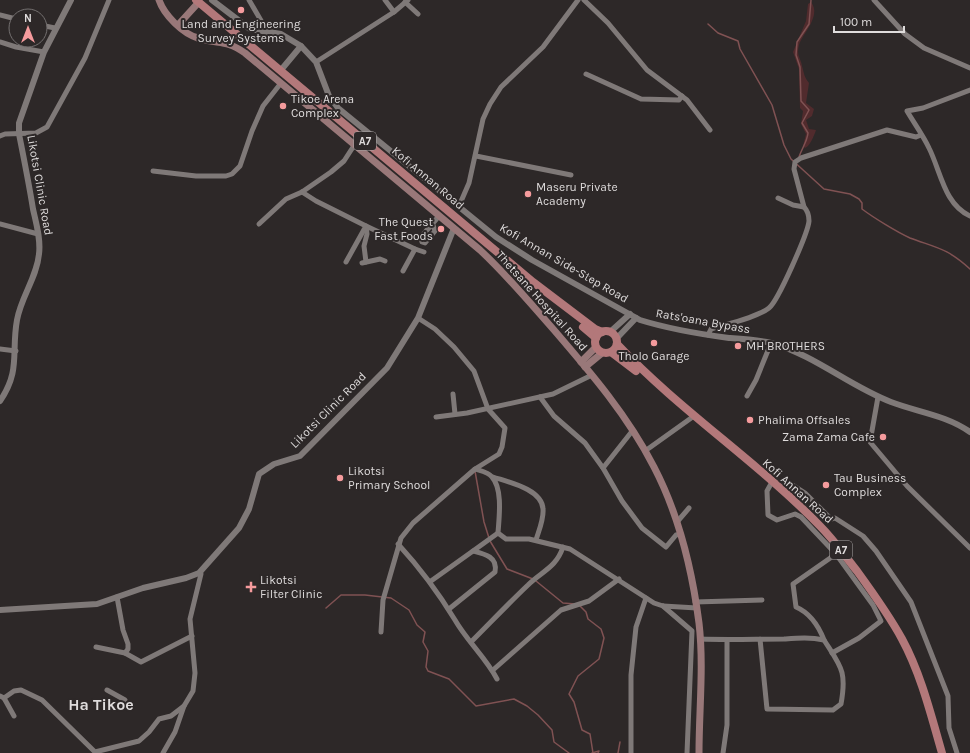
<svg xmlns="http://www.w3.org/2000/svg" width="970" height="753" font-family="Karla,sans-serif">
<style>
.green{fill:#512b2d}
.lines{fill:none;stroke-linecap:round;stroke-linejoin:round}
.stream{stroke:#805253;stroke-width:1.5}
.minor{stroke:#7f7978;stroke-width:5}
.tertiary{stroke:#7f7978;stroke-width:6}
.secondary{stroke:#997879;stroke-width:7}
.primary{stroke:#b3787a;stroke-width:8}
.poi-dot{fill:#f59b9d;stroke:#2d2828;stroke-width:1.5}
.labels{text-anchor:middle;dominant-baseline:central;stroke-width:4;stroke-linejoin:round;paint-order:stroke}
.shield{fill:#2d2828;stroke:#aaa6a6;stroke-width:1}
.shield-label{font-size:11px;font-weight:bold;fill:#dfdcdc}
.poi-label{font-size:12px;fill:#dfdcdc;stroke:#2d2828;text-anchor:start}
.street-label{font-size:12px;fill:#dfdcdc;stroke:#2d2828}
.district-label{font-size:16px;font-weight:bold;fill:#dfdcdc;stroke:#2d2828}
</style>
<rect width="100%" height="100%" fill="#2d2828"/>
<path class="green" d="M 811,2 C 822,16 802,34 799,45 C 796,56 801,58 802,66 C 804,73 804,77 809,83 L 806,103 L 814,109 L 812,116 L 806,120 L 809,129 L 816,130 C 814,136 810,146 805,148 L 803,146 L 806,134 L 801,124 L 803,111 L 800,108 L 799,69 L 793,52 L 806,21 L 808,4 Z"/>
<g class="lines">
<g class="stream">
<path d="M 708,24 L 718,33 L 738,41 L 740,49 L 772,105 L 784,145 L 791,159 L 824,189 L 850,194 L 859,199 L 862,203 L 862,209 C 874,218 897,232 910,238 C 937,248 947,248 970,269"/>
<path d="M 799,157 C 802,148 807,142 808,133 L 802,123 L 809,110 L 801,101 L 800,67 L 796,55 L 797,42 L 809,24 L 811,0"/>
<path d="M 475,471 L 484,522 L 489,538"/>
<path d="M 490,541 L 507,569 L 533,579"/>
<path d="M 536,581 L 563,603 L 575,604"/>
<path d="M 580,606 L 586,612 L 588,619 L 601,629 L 604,638 L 599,659 L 578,676 L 569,694 L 574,702 L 582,730 L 590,734 L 593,753"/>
<path d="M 326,608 L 341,595 L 365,595 L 391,598 L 409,610 L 417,625 L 425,632 L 423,642 L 428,651 L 426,667 L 428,671 L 449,679 L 476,706 L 514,699 L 527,706 L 538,715 L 552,730 L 554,742 L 569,753"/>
<path d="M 592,753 L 599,751 L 598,753"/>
<path d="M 618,753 L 620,742"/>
</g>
<g class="minor">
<path d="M 249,0 L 263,24 L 264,32"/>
<path d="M 385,0 L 394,12"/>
<path d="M 584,0 L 608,23 L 647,70 L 687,100 L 710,130"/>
<path d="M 874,0 L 905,34 L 924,48 L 970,68"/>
<path d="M 405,2 L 418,14"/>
<path d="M 0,15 L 16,19"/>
<path d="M 40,25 L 55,28"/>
<path d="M 0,42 L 16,47 L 44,52"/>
<path d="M 316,62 L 394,12 L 408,0"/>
<path d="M 586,74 L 641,99 L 679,100 L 682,96"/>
<path d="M 970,90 L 923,108 L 907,111 C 914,123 923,135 929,148 C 941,172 944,204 970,216"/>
<path d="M 0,136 L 5,134 L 36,133 L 47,127 L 85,58 L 109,0"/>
<path d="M 476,156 L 571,175"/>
<path d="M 153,171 L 196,176 L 226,176 L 232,174 L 240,166 L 252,131 L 263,106 L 281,83"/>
<path d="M 302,192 L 316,201 L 366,226 L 346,262"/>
<path d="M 459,206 L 469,183 L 483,119 L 490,104 L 501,87 L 543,47 L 578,0"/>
<path d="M 804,207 L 794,169 L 795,162 L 801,158 L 887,130 L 916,137 L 921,135"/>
<path d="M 0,224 L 38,234"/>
<path d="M 259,224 L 286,199 L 302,192 L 331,172 L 344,161 L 355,144"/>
<path d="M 433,225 L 435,231 L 425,243 L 422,242 L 421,237 L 439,216"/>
<path d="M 366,262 L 364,246 L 367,234 L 366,226 L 415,249"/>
<path d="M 362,263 L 380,259 L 385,261"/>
<path d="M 403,271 L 415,249 L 424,252"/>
<path d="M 708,335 L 711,329 C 727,324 756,318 769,308 C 778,301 808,233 809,221 C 809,216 808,211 804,207 L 793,205 L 778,198"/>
<path d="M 0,349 L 16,351"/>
<path d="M 453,394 L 455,414"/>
<path d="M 747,396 L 756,380 L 771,343"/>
<path d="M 540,397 L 554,416 L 585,443 L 603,468 L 622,501 L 642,528 L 666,547 L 676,535 L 681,534"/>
<path d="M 878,397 L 870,442 L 907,486 L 970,548"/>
<path d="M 436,417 L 467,413 L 553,394 L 592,375"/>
<path d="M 645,451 L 694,416"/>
<path d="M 603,468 L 633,430"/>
<path d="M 475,469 C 481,471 488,472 492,477 C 503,489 499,518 498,533 L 506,539 L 529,539 L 570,549 L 654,603 L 663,606 L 697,608"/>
<path d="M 493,477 C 508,482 542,489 543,509 C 544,519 539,530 536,540"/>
<path d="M 772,482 L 767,491 L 768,515 L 777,520 L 795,514 L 801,517 L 836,554 L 793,584 L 796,607 C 810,613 819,627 824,640"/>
<path d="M 781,489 L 785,485 L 791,484 L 805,493 L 831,519 L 835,518 L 863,536 L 876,551 L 911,602 L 948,696 L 949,728 L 957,753"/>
<path d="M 677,522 L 689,508"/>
<path d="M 398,544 C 420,568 438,592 455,620 C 467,641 486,658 497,679"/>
<path d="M 473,551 L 498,533"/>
<path d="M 431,581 L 473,551 C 485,554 498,557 495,572 L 449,609"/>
<path d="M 117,597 L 123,630 L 128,644 L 128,649 L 125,653"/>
<path d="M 695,602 L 762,600"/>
<path d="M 663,606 L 692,631 L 687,753"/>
<path d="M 381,632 L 383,600 L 401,538 L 413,523 L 475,469 L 499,454 L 502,447 L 505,428 L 488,409 L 474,371 L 454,347 L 435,329 L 418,318"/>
<path d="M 700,639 C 728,640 756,639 784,639 C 798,638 810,637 824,640 C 841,667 847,671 841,704 L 833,710 L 767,709 L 760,639"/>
<path d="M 471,642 C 490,623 509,603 528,585 C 542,571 556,568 563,547"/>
<path d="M 96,647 L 125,653 L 141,662 L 192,636"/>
<path d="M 832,653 L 859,638 L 881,621 L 873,605 L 836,554"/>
<path d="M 493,670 L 561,610 L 589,601 L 619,579"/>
<path d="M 107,690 L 125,700 L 124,702"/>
<path d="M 0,696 L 4,698 L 14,716"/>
<path d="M 4,698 L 14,691 L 21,690 L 42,700 L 95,752 L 139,741 L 149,732 L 159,719 L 171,716 L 184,706"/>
<path d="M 163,753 L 175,732 L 184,706 L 193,691 L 195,673 L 190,619 L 201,574 L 199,573"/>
<path d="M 631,753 L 631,675 L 636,627 L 646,598"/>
<path d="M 723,753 L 727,725 L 727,640"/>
</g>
<g class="tertiary">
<path d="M 212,0 L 250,29 L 281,34 L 301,46 L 316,62 L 329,96 L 338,108 L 496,237 L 532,260 L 640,320 C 669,329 699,334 729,338 C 743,339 758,340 771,343 C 815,355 849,386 891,402 C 917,412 946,415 970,432"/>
<path d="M 281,70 L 301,46"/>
<path d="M 610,332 L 630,314"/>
<path d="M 617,338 L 636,318"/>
<path d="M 0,401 C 21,370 11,353 17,320 C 21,297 37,277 39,254 C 41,239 36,223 33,209 C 29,184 24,159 19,134 L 19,123 L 44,52 L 71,0"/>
<path d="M 0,610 L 97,604 L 143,588 L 186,578 L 199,573 L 239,528 L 249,509 L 259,474 L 274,464 L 300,456 L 387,368 L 418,318 L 454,228"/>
</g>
<g class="secondary">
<path d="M 159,0 C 164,15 183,34 198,38 C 219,45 225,39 245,53 L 480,250 C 507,275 530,303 554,330 C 591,373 628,416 654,467 C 679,515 692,569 699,623 C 704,666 699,710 699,753"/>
<path d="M 178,25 L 199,2"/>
<path d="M 581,362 L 596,347"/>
<path d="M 585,367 L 602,353"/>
</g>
<g class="primary">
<path d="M 196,0 L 533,282 L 595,329 L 602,332"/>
<path d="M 583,327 L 596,338"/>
<circle cx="606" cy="342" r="11"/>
<path d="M 617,344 C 680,411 757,461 820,526 C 834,540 845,556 857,571 C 873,593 889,615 902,639 C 921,674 931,715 942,753"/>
<path d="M 611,352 L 636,371"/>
</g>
</g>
<g class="poi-dot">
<circle cx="241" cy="10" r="4"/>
<circle cx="283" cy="106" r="4"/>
<circle cx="528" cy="194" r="4"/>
<circle cx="441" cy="229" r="4"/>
<circle cx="654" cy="343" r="4"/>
<circle cx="738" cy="346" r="4"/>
<circle cx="750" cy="420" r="4"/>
<circle cx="883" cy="437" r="4"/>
<circle cx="340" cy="478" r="4"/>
<circle cx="826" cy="485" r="4"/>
<path d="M249 581h4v4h4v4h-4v4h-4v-4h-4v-4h4z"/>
</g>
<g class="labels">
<g class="shield">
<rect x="354" y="132" width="22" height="18" rx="3"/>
<rect x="830" y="541" width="22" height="18" rx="3"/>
</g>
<g class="shield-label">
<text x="365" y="141">A7</text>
<text x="841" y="550">A7</text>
</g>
<g class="poi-label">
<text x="241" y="24" text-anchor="middle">Land and Engineering<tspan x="241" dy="14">Survey Systems</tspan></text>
<text x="291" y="99">Tikoe Arena<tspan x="291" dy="14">Complex</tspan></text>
<text x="536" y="187">Maseru Private<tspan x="536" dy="14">Academy</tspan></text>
<text x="433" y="222" text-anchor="end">The Quest<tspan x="433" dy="14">Fast Foods</tspan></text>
<text x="746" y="346">MH BROTHERS</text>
<text x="654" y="356" text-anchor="middle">Tholo Garage</text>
<text x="758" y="420">Phalima Offsales</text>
<text x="875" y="437" text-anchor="end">Zama Zama Cafe</text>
<text x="348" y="471">Likotsi<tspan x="348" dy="14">Primary School</tspan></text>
<text x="834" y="478">Tau Business<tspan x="834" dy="14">Complex</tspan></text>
<text x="260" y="580">Likotsi<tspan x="260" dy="14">Filter Clinic</tspan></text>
</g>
<g class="street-label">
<text transform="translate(428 178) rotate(40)">Kofi Annan Road</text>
<text transform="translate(40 185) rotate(80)">Likotsi Clinic Road</text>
<text transform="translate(564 263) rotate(30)">Kofi Annan Side-Step Road</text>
<text transform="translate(542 301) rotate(48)">Thetsane Hospital Road</text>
<text transform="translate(703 321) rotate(10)">Rats'oana Bypass</text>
<text transform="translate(328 410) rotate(-45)">Likotsi Clinic Road</text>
<text transform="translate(798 491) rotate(42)">Kofi Annan Road</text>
</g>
<g class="district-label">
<text x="101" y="704">Ha Tikoe</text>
</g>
</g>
<g transform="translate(28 28)"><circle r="19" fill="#2d2828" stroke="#747070"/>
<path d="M0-3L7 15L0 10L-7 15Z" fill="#f59b9d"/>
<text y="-6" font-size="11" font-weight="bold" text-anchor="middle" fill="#dfdcdc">N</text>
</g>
<path d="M834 26v6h70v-6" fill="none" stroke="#dfdcdc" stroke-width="2"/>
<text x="840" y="26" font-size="12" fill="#dfdcdc" stroke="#2d2828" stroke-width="3" paint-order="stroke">100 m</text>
</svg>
